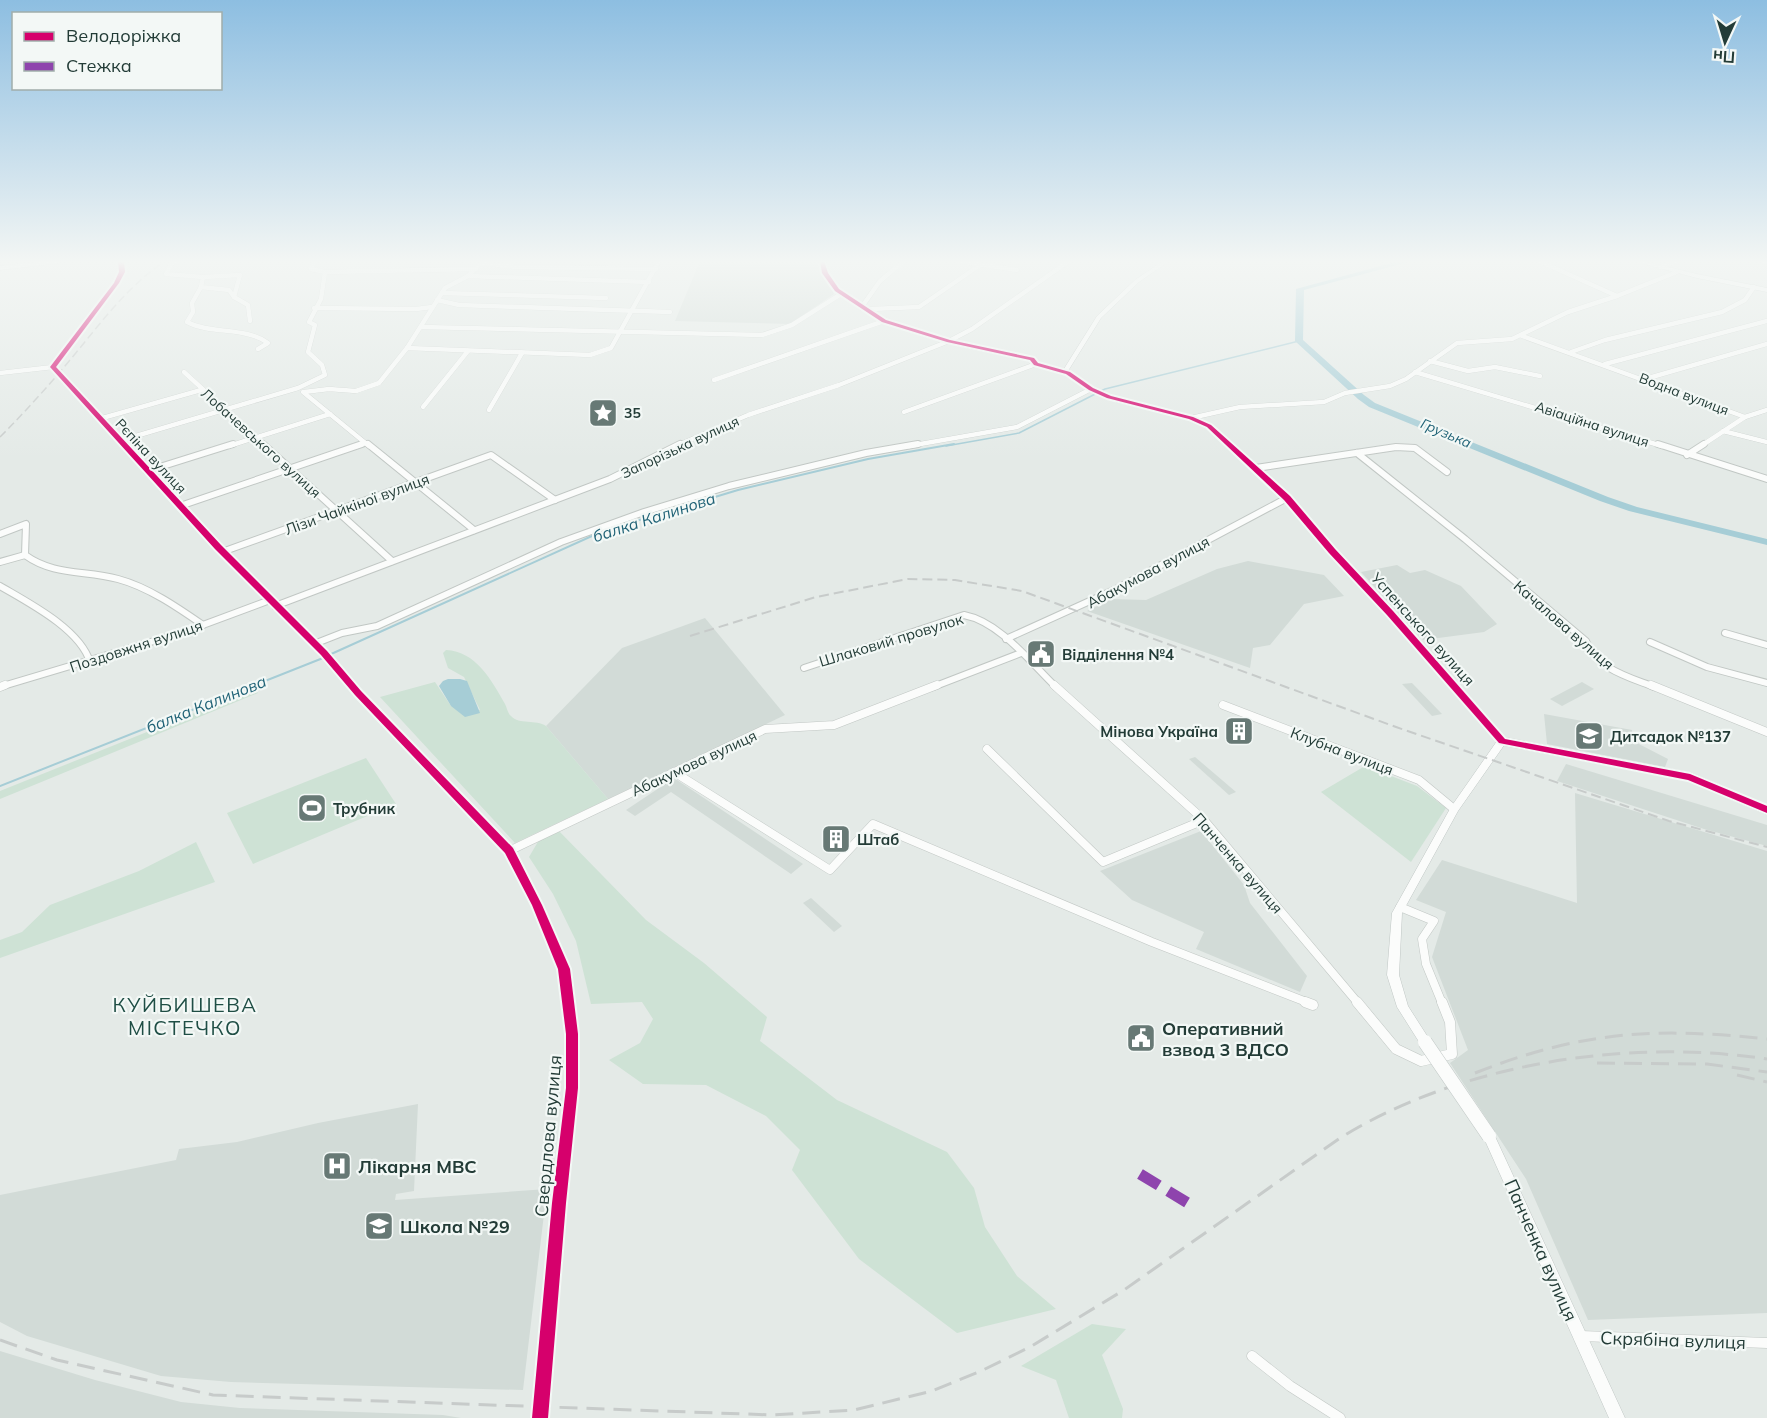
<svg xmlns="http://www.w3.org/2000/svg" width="1767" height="1418" font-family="Mulish,sans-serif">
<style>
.built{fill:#d2dbd7}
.green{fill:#cee2d5}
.water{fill:#a6cdd6}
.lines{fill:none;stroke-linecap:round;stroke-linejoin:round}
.stream-far1{stroke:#a6cdd6;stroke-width:1.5}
.stream{stroke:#a6cdd6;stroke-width:2}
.river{fill:#a6cdd6;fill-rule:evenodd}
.street-far3-casing{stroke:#c1c7c4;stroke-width:5}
.street-far2-casing{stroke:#c1c7c4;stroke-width:8}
.street-far1-casing{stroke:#c1c7c4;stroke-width:9}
.street-casing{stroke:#c1c7c4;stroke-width:11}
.secondary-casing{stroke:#c0c7c5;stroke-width:1}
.street-far3{stroke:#fbfcfb;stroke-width:4.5}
.street-far2{stroke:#fbfcfb;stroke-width:6}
.street-far1{stroke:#fbfcfb;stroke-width:8}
.street{stroke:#fbfcfb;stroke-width:10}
.secondary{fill:#fbfcfb;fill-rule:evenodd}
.rail-far2{stroke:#c7cbca;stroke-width:1.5;stroke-dasharray:8 4;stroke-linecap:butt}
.rail-far1{stroke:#c7cbca;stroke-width:2;stroke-dasharray:10 5;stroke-linecap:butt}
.rail{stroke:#c7cbca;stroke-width:3;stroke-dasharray:18 9;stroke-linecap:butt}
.secondary-bridge-casing{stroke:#c0c7c5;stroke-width:15;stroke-linecap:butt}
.secondary-bridge{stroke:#fbfcfb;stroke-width:14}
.quiet{stroke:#8e44ad;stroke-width:11;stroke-dasharray:22 11;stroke-linecap:butt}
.cycleway-casing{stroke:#f3f8f6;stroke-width:4}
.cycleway{fill:#d6006c;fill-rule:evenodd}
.labels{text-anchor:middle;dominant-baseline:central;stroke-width:4.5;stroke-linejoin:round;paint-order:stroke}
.far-street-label{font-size:14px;fill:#233c37;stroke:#f3f8f6}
.far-poi-label{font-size:14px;font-weight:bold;fill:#233c37;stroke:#f3f8f6;text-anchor:start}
.far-water-label{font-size:14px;font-style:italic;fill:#1f6276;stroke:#f3f8f6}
.street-label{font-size:15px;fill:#233c37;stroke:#f3f8f6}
.poi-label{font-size:15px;font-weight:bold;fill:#233c37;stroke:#f3f8f6;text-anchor:start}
.water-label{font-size:16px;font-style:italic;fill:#1f6276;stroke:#f3f8f6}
.near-poi-label{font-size:18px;font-weight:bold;fill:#233c37;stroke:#f3f8f6;text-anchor:start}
.near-street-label{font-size:18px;fill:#233c37;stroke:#f3f8f6}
.near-neighbourhood-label{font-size:20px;letter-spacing:1.5px;fill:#1f4e45;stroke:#f3f8f6}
</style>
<rect width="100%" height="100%" fill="#e4eae7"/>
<g class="built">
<path d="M 700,261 L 817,263 L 834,294 L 790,324 L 675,321 Z"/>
<path d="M 1248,561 L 1324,575 L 1344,596 L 1304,604 L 1270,645 L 1253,648 L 1250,668 L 1087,611 L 1112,599 L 1146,600 L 1217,569 Z"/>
<path d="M 1397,565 L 1410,573 L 1425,570 L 1461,586 L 1497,624 L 1484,632 L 1423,640 L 1361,572 Z"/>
<path d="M 705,618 L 785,715 L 608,799 L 546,726 L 622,648 Z"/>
<path d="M 1582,682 L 1594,689 L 1562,706 L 1550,699 Z"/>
<path d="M 1412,683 L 1442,714 L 1432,716 L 1402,684 Z"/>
<path d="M 1544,714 L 1632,730 L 1633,741 L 1668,759 L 1665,767 L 1547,744 Z"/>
<path d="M 1195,757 L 1236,792 L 1229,795 L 1189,759 Z"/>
<path d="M 1566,764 L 1767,825 L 1767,846 L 1704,829 L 1557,781 Z"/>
<path d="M 674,778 L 803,864 L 791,874 L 671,792 L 635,816 L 626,810 Z"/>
<path d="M 1575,793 L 1767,851 L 1767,1313 L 1588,1320 L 1526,1179 L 1450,1063 L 1468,1050 L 1432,957 L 1446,912 L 1416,900 L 1442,860 L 1577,903 Z"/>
<path d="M 1201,831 L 1244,885 L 1250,903 L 1307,976 L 1300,992 L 1196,949 L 1204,932 L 1132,900 L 1100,871 Z"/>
<path d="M 811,898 L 842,926 L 834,932 L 803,903 Z"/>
<path d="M 418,1104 L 414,1191 L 396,1194 L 395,1200 L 547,1189 L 523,1390 L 231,1382 L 161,1376 L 27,1336 L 0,1322 L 0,1195 L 176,1160 L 179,1149 L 237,1142 L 318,1123 Z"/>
<path d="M 0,1351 L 95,1380 L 181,1402 L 240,1408 L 443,1415 L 461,1418 L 0,1418 Z"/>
</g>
<g class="green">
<path d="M 446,650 C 476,651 492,681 505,704 C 507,708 508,714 511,716 C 519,725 536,719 546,726 L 608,799 L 515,843 L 380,697 L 435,682 L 451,706 L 480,710 L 464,677 L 448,668 L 443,653 Z"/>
<path d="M 254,689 L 258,693 L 0,799 L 0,791 Z"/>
<path d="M 366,758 L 396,804 L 253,864 L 227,813 Z"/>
<path d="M 1365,766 L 1417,786 L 1446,808 L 1411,862 L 1321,792 Z"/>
<path d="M 558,830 L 646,920 L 704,963 L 767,1017 L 760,1041 L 837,1100 L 947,1152 L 974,1188 L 985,1227 L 1017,1276 L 1056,1309 L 957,1333 L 859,1259 L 792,1170 L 800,1150 L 766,1116 L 706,1085 L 643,1084 L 609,1060 L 640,1043 L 653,1019 L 642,1002 L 591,1004 L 576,941 L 553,894 L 529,857 L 539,840 Z"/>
<path d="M 196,842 L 215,882 L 0,958 L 0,940 L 22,932 L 50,905 L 139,871 Z"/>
<path d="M 1092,1324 L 1126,1329 L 1102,1355 L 1123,1409 L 1122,1418 L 1069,1418 L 1056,1380 L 1021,1366 Z"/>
</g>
<path class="water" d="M 448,679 L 460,679 L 467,681 L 480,713 L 465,717 L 451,706 L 439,686 L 443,681 Z"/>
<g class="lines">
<path class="stream-far1" d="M 946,446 L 1019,433 L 1105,389 L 1299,341"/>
<g class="stream">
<path d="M 329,655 L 603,531 L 738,490 L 868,459 L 954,444"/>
<path d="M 0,786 L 323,658"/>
</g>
<path class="river" d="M 1399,261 L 1412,261 L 1304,290 L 1303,340 L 1364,395 L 1375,403 L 1608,497 L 1637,507 L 1767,539 L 1767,545 L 1629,511 L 1600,501 L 1369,407 L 1358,399 L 1295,341 L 1296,289 Z"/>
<g class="street-far3-casing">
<g id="street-far3">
<path d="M 176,261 L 171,264 L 166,274 L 203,277 L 201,287 L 229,290 L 234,297 L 248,305 L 250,321"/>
<path d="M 822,261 C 839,327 975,347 1032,359 L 1036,364 L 1068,373"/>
<path d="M 958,261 L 1017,270"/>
<path d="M 1539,261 L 1617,296"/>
<path d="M 1763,261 L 1767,262"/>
<path d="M 481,263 L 516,267 L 656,269"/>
<path d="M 1660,267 L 1677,261"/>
<path d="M 325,272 L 476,269"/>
<path d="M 468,276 L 649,282"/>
<path d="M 203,277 L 240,275 L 234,297"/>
<path d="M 201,287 L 192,303 L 193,312 L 187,322 C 212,335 244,326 268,343 L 258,349"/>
<path d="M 442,293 L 606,298"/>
<path d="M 437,300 L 459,305 L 670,312"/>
<path d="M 314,308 L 416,309 L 432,307"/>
<path d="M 861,308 L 880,281 L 904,261"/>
<path d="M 870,309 L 919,307 L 980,265"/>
<path d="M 421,327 L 762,335 L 792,325 L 841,294"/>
<path d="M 1522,336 L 1745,417"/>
<path d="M 407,348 L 590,355 L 611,348 L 659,261"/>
<path d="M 1571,352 L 1605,340 L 1722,312 L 1745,300 L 1754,287"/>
<path d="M 1430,361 L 1468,371 L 1495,367 L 1540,376"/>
<path d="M 1605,364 L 1767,321"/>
<path d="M 184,372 L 265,446"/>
<path d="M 1415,372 L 1662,446"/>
<path d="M 0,373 L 53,367"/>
<path d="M 1645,379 L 1767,344"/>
<path d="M 714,380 L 884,321"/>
<path d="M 303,392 L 369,446"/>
<path d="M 304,392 L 329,389 L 356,391 L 379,383 L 407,348 L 445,288 L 468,276 L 483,261"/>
<path d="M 423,407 L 468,351"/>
<path d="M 489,410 L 522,353"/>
<path d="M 904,412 L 1036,364"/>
<path d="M 1191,418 L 1240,407 L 1324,402 L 1345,393 L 1390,386 L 1406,379 L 1457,343 L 1512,339 L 1568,312 L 1617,296 L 1677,272"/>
<path d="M 99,419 L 201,390"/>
<path d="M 1723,431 L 1767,442"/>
<path d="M 119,441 L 298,388 L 325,375 L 322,365 L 308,352 L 315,325 L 309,322 L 321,299 L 325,272 L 311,269 L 315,261"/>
<path d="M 229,446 L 330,414"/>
<path d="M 357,446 L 365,443"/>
<path d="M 676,446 L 748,415 L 839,385 L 949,341 L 972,329 L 1069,261"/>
<path d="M 909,446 L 1017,427 L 1091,389"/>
<path d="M 1701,446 L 1745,417 L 1767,410"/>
</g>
</g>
<g class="street-far2-casing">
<g id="street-far2">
<path d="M 263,444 L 392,561"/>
<path d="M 368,444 L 474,530"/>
<path d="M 1658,444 L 1767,479"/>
<path d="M 1357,453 L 1465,539 L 1586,641 C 1596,669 1629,677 1654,687"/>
<path d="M 1687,455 L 1704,444"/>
<path d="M 1256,468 L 1396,447 L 1415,448 L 1447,472"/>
<path d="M 147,471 L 233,444"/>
<path d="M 180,506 L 362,444"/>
<path d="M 0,534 L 26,524 L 25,555 C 54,576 85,570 118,579 C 148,587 177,607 203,625"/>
<path d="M 222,552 L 491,455 L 555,500"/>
<path d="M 0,562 L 25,555"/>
<path d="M 0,586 C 29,603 80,629 90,662"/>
<path d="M 275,606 L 610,479 L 680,444"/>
<path d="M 1725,633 L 1767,645"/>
<path d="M 1006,639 L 1114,590 L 1287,498"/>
<path d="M 1650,642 L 1707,667 L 1767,683"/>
<path d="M 314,644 L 342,633 L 377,626 L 561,542 L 644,512 L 729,486 L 866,453 L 918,444"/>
<path d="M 804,668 L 964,615 C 1000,622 1030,662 1056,687"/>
<path d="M 0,687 L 184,632 L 270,600"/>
<path d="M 933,687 L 1021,653"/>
</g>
</g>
<g class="street-far1-casing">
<g id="street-far1">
<path d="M 1054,685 L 1204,820 L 1358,1003"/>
<path d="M 1651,685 L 1767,732"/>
<path d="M 0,687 L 5,685"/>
<path d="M 1223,705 L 1419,780 L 1454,809"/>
<path d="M 1502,741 L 1690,777 L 1767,810"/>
<path d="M 987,749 L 1103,862 L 1204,820"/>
<path d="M 674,772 L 830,870 L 873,824 L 1152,942 L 1309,1003"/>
<path d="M 509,851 L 765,729 L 834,725 L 937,685"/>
<path d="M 1400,907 L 1434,921 L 1422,939 L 1426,964 L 1442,1003"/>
</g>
</g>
<g class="street-casing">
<g id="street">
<path d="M 1305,1002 L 1313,1005"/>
<path d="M 1357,1002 L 1396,1049 L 1421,1061 L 1452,1054 L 1450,1022 L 1442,1002"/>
<path d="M 1581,1336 L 1767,1343"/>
<path d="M 1252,1356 L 1290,1386 L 1340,1418"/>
</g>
</g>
<g class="secondary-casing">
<g id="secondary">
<path d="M 47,261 L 62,261 L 59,263 L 0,270 L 0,266 Z"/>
<path d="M 118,261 L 124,261 L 125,272 L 119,283 L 56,367 L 221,545 L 327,651 L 361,691 L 513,848 L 542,905 L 570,969 L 578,1034 L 578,1088 L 566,1203 L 548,1418 L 532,1418 L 552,1203 L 566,1088 L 566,1034 L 558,969 L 532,905 L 505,853 L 355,695 L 321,655 L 215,549 L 50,367 L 114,283 L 119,272 Z"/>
<path d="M 1163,261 L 1169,261 L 1139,282 L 1101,318 L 1068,371 L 1093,388 L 1121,400 L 1193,417 L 1211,425 L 1290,496 L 1335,549 L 1393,611 L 1507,741 L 1458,811 L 1402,913 L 1399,975 L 1408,1006 L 1431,1042 L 1429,1045 L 1425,1047 L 1421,1045 L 1397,1007 L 1387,975 L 1392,913 L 1451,807 L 1497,741 L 1387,615 L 1329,553 L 1284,500 L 1207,427 L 1189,419 L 1117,402 L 1089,390 L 1063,373 L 1062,372 L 1097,316 L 1135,280 Z"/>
<path d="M 1633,261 L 1642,261 L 1697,274 L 1767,288 L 1767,292 L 1697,278 Z"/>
<path d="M 1489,1130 L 1493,1132 L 1625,1418 L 1609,1418 L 1483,1136 L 1485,1132 Z"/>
</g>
</g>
<use href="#street-far3" class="street-far3"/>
<use href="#street-far2" class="street-far2"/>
<use href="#street-far1" class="street-far1"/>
<use href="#street" class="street"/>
<use href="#secondary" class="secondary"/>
<path class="rail-far2" d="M 0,437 C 26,411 51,383 75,354 C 103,320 128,286 165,261"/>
<path class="rail-far1" d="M 690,636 L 816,597 L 908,579 L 955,580 L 1022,591 L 1396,727 L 1669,821 L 1767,847"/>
<g class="rail">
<path d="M 1597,1063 L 1707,1064 L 1767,1072"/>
<path d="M 1475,1073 C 1581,1031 1655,1027 1767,1039"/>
<path d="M 1737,1075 L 1767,1082"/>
<path d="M 0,1340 L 57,1360 L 213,1395 L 773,1415 L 854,1410 L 932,1391 L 981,1371 L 1030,1347 L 1124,1290 L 1340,1138 C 1461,1063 1628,1038 1767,1059"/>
</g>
<g class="secondary-bridge-casing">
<path id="secondary-bridge" d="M 1425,1042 L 1489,1136"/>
</g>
<use href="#secondary-bridge" class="secondary-bridge"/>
<path class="quiet" d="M 1140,1174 L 1196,1208"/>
<g class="cycleway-casing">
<g id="cycleway">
<path d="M 118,261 L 124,261 L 125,272 L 119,283 L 56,367 L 221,545 L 327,651 L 361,691 L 513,848 L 542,905 L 570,969 L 578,1034 L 578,1088 L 566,1203 L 548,1418 L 532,1418 L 552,1203 L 566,1088 L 566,1034 L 558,969 L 532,905 L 505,853 L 355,695 L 321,655 L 215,549 L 50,367 L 114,283 L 119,272 Z"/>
<path d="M 820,261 L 824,261 L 828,273 L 839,289 L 886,320 L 950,340 L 1034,358 L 1038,363 L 1070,372 L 1093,388 L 1111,396 L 1193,417 L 1211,425 L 1290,496 L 1335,549 L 1393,611 L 1505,739 L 1690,774 L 1767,806 L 1767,813 L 1688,780 L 1499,743 L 1387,615 L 1329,553 L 1284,500 L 1207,427 L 1189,419 L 1107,398 L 1089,390 L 1066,374 L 1034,365 L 1030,360 L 947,342 L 882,322 L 835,291 L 822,273 Z"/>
</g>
</g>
<use href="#cycleway" class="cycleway"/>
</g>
<linearGradient id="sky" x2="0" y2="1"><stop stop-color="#8dbee1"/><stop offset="0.57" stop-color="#f3f6f4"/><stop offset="1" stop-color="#f3f6f4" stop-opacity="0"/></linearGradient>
<rect width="1767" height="459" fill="url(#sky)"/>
<defs>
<g id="sight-square" transform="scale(1.5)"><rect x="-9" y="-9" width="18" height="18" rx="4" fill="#677975" stroke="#f3f8f6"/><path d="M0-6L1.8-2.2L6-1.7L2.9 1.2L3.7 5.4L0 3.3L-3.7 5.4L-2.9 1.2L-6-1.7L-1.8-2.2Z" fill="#fff"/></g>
<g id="civic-square" transform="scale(1.5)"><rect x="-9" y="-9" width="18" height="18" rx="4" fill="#677975" stroke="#f3f8f6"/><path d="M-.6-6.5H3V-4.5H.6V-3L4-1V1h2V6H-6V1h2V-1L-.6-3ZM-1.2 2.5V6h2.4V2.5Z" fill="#fff"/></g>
<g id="building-square" transform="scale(1.5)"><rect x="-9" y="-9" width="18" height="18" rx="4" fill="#677975" stroke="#f3f8f6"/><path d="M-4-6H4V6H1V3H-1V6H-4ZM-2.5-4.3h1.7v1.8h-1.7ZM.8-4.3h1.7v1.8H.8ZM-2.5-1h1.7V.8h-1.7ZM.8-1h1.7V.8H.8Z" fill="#fff"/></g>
<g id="school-square" transform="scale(1.5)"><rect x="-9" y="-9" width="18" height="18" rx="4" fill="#677975" stroke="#f3f8f6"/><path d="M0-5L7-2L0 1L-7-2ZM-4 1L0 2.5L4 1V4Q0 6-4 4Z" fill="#fff"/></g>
<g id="stadium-square" transform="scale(1.5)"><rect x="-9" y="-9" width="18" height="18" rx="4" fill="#677975" stroke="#f3f8f6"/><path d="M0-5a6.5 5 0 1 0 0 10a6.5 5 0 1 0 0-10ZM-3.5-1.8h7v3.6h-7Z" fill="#fff"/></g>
<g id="hospital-square" transform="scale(1.5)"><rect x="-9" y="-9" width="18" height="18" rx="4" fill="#677975" stroke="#f3f8f6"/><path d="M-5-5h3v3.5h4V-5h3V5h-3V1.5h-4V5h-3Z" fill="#fff"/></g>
</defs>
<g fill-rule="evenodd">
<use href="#sight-square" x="603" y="413"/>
<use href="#civic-square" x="1041" y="654"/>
<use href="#building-square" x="1239" y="731"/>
<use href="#school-square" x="1589" y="736"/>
<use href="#stadium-square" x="312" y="808"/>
<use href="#building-square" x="836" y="839"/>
<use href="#civic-square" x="1141" y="1038"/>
<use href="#hospital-square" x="337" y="1166"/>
<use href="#school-square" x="379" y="1226"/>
</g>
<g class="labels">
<g class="far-street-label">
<text transform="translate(1684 394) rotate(21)">Водна вулиця</text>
<text transform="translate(1592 424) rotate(18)">Авіаційна вулиця</text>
<text transform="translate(261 443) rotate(42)">Лобачевського вулиця</text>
<text transform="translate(680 447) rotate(-25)">Запорізька вулиця</text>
<text transform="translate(151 456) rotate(47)">Рєпіна вулиця</text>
</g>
<g class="far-poi-label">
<text x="624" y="413">35</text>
</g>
<g class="far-water-label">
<text transform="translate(1446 433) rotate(23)">Грузька</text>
</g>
<g class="street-label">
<text transform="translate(357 504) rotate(-20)">Лізи Чайкіної вулиця</text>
<text transform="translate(1148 572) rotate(-28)">Абакумова вулиця</text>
<text transform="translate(1564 625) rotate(41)">Качалова вулиця</text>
<text transform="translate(1423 629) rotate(48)">Успенського вулиця</text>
<text transform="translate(891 640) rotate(-17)">Шлаковий провулок</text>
<text transform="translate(136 646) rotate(-18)">Поздовжня вулиця</text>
<text transform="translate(1342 751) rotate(21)">Клубна вулиця</text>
<text transform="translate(694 763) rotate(-25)">Абакумова вулиця</text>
<text transform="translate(1238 863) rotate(49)">Панченка вулиця</text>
</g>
<g class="poi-label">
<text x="1062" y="654">Відділення №4</text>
<text x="1218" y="731" text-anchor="end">Мінова Україна</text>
<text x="1610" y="736">Дитсадок №137</text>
<text x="333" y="808">Трубник</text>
<text x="857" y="839">Штаб</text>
</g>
<g class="water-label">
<text transform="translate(654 517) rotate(-18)">балка Калинова</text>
<text transform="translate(206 704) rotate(-22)">балка Калинова</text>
</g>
<g class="near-poi-label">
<text x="1162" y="1028">Оперативний<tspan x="1162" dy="21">взвод 3 ВДСО</tspan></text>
<text x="358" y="1166">Лікарня МВС</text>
<text x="400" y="1226">Школа №29</text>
</g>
<g class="near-street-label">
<text transform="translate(548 1136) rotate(-85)">Свердлова вулиця</text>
<text transform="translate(1541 1250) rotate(66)">Панченка вулиця</text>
<text transform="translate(1673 1340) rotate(2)">Скрябіна вулиця</text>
</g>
<g class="near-neighbourhood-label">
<text x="185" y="1004">КУЙБИШЕВА<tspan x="185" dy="23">МІСТЕЧКО</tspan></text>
</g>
</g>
<rect x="12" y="12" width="210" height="78" fill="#f3f8f6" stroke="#a0adaa" stroke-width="1.5"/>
<rect x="24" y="32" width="30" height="9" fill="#d6006c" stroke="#a0adaa" stroke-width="1.5"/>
<text x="66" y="42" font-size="18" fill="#233c37">Велодоріжка</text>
<rect x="24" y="62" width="30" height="9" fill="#8e44ad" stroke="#a0adaa" stroke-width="1.5"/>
<text x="66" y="72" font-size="18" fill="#233c37">Стежка</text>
<g transform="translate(1725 42) rotate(184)" stroke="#f3f8f6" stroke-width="4.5" paint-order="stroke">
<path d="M0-4.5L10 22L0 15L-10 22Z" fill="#233c37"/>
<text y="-9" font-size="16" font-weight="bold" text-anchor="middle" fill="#233c37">Пн</text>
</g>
</svg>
